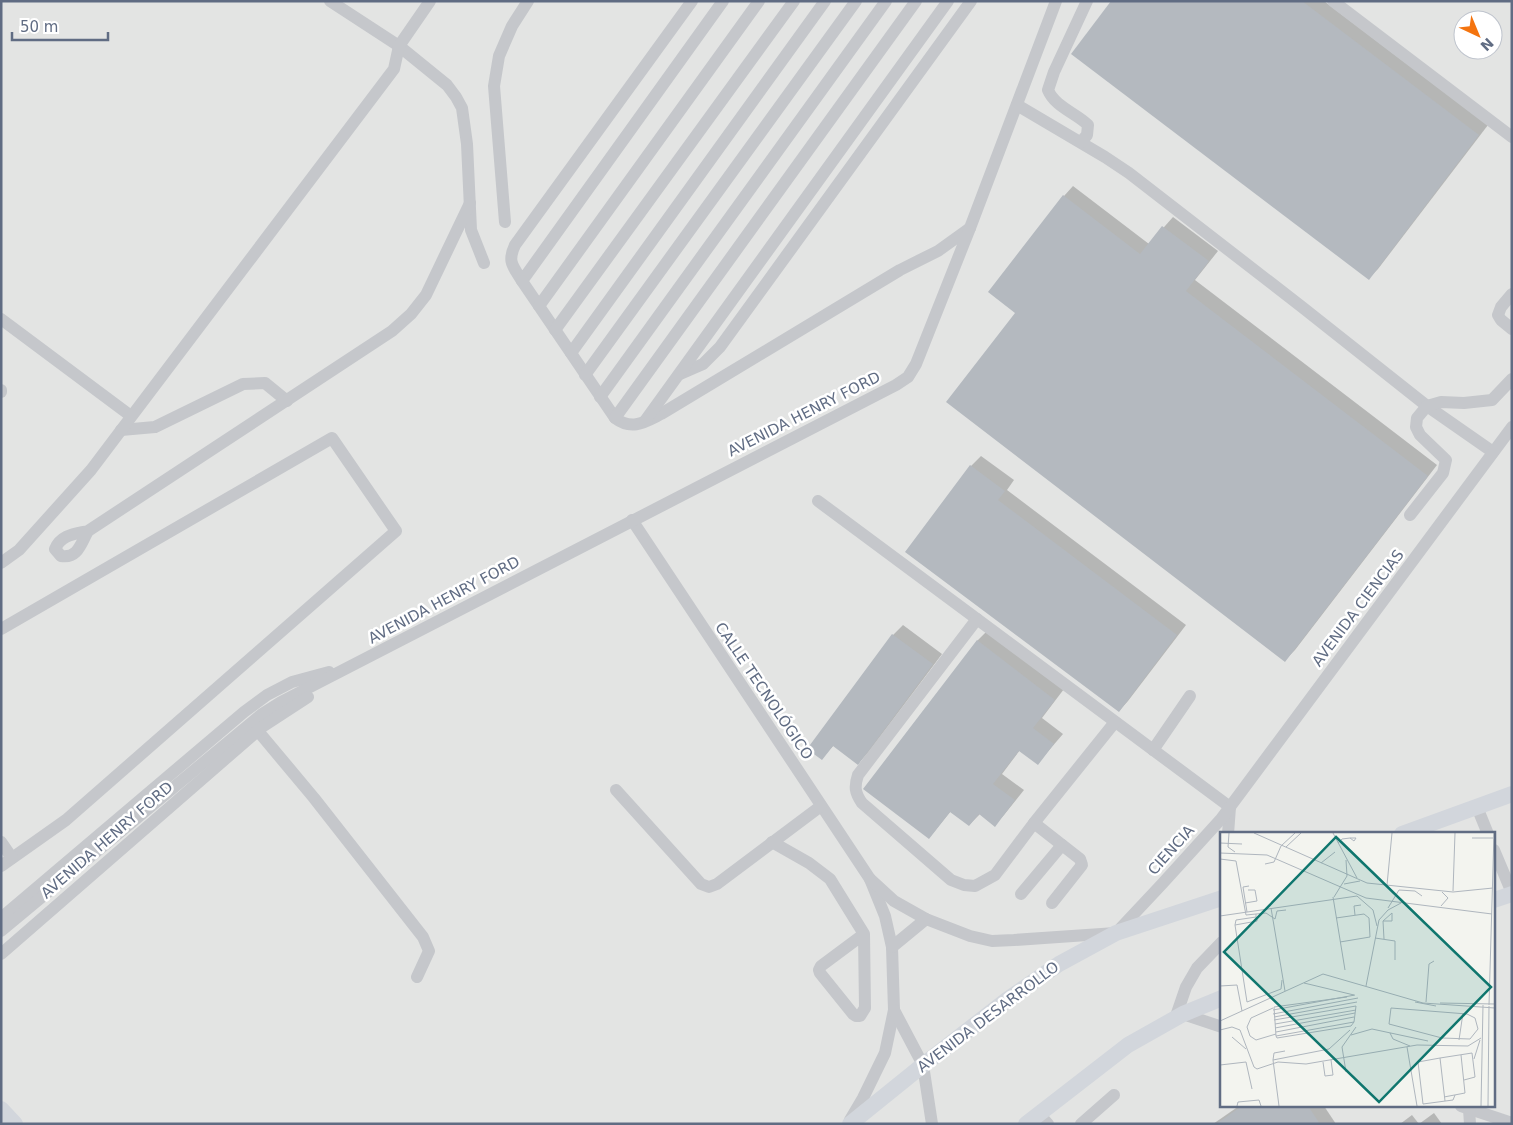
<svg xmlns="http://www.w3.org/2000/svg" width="1513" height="1125" font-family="'DejaVu Sans',sans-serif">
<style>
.built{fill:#e3e4e3;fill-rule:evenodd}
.shadow{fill:#0003}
.building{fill:#b4b9bf}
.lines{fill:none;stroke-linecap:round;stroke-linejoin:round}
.minor{stroke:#c5c7cb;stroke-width:12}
.major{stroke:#d2d6dc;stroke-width:16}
.labels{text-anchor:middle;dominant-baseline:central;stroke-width:5;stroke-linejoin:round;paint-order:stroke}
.street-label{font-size:15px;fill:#606c83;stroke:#fff}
.inset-road{fill:none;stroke:#afb6be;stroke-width:1}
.view{fill:#0f766e;fill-opacity:0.15;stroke:#0f766e;stroke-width:2.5}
.inset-edge{fill:none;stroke:#606c83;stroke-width:2.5}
</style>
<rect width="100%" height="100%" fill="#f3f4ef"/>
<path class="built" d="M 1,1 L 1512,1 L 1512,1124 L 1,1124 ZM 1463,20 L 1493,20 L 1493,50 L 1463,50 ZM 1222,834 L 1494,834 L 1494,1106 L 1222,1106 Z"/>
<g class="shadow">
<path d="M 1112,1 L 1324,1 L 1488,125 L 1378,269 L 1369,278 Z"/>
<path d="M 1073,186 L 1149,244 L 1173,217 L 1218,251 L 1195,280 L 1437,465 L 1295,650 L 1285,660 L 1016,313 L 1064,196 Z"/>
<path d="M 981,456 L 1014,480 L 1007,490 L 1186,625 L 1128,701 L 1119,711 L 907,551 L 971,466 Z"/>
<path d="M 903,625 L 942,654 L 868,753 L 858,763 L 834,745 L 822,758 L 893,635 Z"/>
<path d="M 987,631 L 1064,689 L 1042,718 L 1063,734 L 1038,763 L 1020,750 L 1002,774 L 1024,790 L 1004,815 L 994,825 L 980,814 L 969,825 L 951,811 L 929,838 L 977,641 Z"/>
<path d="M 1239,1106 L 1324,1106 L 1336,1124 L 1213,1124 Z"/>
<path d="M 1434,1113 L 1442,1124 L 1419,1124 Z"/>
<path d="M 1412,1115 L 1419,1124 L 1400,1124 Z"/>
</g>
<g class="building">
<path d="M 1111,1 L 1302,1 L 1479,135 L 1369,280 L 1071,54 Z"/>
<path d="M 1063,195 L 1140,254 L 1162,226 L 1209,261 L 1186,291 L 1428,476 L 1285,662 L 946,402 L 1015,313 L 988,292 Z"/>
<path d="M 970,465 L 1005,491 L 998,500 L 1177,635 L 1119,712 L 905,552 Z"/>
<path d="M 892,634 L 933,664 L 858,765 L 833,746 L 822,760 L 807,749 Z"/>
<path d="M 977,640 L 1055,700 L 1033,728 L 1054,744 L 1038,765 L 1019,751 L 993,784 L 1015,800 L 995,827 L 979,814 L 969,826 L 950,812 L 929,839 L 863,789 Z"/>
<path d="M 1242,1106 L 1308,1106 L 1320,1124 L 1216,1124 Z"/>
</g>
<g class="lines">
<g class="minor">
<path d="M 330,1 L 399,46 L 447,85 L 456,97 L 462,108 L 467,144 L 471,230 L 484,263"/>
<path d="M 692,1 L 515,245 C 507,262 513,266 522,281 L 723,1"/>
<path d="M 1333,1 L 1512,137"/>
<path d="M 1017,105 L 1105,157 L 1129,173 L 1302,307 L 1427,406 L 1493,452"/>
<path d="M 1081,142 L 1087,135 L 1088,125 C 1076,113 1055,107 1048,90 L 1054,72 L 1087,1"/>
<path d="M 505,222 L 494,86 L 499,56 L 512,26 L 528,1"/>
<path d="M 522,281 L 615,418 C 632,431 645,422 661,414 L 900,270 L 938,251 L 970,228"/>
<path d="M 1512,294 L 1501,307 L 1498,315 L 1501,320 L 1512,329"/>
<path d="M 539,306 L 759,1"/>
<path d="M 1,319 L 131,416"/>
<path d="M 555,330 L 794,1"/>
<path d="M 571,353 L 825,1"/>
<path d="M 680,374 L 703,364 L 720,347 L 971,1"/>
<path d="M 585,375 L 856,1"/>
<path d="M 1,390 L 1,392"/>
<path d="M 600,397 L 886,1"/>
<path d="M 615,418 L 916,1"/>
<path d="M 645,421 L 948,1"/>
<path d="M 121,430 L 155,427 L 243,384 L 265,383 L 287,401"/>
<path d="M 818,501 L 1230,807"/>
<path d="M 1410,515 L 1443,473 L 1446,460 L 1420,435 L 1416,427 L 1417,418 L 1427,406 L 1441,402 L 1464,403 L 1492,400 L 1512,379"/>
<path d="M 632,520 L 870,879 L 885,916 L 892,947 L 894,1010 L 885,1053 L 863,1098 L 850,1120"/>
<path d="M 88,531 C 81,543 78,559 61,556 L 55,549 C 61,535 74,534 88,531 L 392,331 L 411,314 L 426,295 L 470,203"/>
<path d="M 1,563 L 19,550 L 91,470 L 394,69 L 399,46 L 430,1"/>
<path d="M 977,619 L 858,775 C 854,787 855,793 862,803 L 951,880 L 964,885 L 975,886 L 995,875 L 1034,823 L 1115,722"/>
<path d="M 1,629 L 332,438 L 396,531 L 66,820 L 1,866"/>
<path d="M 258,731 L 314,798 L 423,937 L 429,951 L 417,977"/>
<path d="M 1153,750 L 1190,696"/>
<path d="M 616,790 L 701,884 L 709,887 L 717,884 L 821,806"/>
<path d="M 1477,807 L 1488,834"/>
<path d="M 1034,823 L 1080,859 L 1082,865 L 1052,903"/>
<path d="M 1228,834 L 1230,807"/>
<path d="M 1,842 L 12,858"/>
<path d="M 772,842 L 809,863 L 830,879 L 864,934 L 865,1008 L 860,1016 L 856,1016 L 853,1014 L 820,973 L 819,970 L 821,966 L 864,934"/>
<path d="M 1494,850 L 1512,893"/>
<path d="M 870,879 L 894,901 L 926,919 L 970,936 L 992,941 L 1014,940 L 1116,933 L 1162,884 L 1221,819 L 1512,427"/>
<path d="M 1021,894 L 1062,845"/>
<path d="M 1,918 L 244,712 L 267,695 L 292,682 L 329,672"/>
<path d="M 1,931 L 262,714 L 281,702 L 896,385 L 908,377 L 916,364 L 970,228 L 1056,1"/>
<path d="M 892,947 L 926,919"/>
<path d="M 1,954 L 262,727 L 308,697"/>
<path d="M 894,1010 L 923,1065 L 932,1124"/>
<path d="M 1183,1014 L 1222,1027"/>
<path d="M 1175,1019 L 1186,987 L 1197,968 L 1222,942"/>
<path d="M 1461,1106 L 1512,1123"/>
<path d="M 1469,1109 L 1470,1124"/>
<path d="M 1039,1114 L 1048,1124"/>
<path d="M 1081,1124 L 1114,1095"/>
</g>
<g class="major">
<path d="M 1402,834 L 1512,794"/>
<path d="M 1494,900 L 1512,894"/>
<path d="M 1,1109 L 15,1124"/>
<path d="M 850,1124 L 923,1065 L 1008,999 L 1059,964 L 1116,933 L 1222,898"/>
<path d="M 1026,1124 L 1128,1045 L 1183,1014 L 1222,998"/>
</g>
</g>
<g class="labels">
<g class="street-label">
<text transform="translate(804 414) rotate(-27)">AVENIDA HENRY FORD</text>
<text transform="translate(444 600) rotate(-28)">AVENIDA HENRY FORD</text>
<text transform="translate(1358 608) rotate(-53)">AVENIDA CIENCIAS</text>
<text transform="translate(764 691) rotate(56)">CALLE TECNOLÓGICO</text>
<text transform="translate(107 840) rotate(-41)">AVENIDA HENRY FORD</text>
<text transform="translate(1171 850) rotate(-48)">CIENCIA</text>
<text transform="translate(988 1017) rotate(-37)">AVENIDA DESARROLLO</text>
</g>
</g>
<g transform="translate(1220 832)">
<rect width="275" height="275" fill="#f3f4ef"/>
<path class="inset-road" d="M 9,1 L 8,15 L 15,20M 34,1 L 147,51 L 233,60 L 273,56M 113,1 L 137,46M 252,6 L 273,6M 0,11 L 22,12M 118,11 L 122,7 L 130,6 L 136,6 L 134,9 L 130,6M 66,15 L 81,1M 0,21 L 47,23 L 146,66 L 272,82M 0,27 L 16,29 L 26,83 L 46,81 L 55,87 L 57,79 L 66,78M 101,31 L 115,20M 45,32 L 54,30 L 61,14 L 75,1M 124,52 L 140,49M 167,53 L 172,1M 233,59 L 235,1M 113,65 L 125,138M 114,65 L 127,44 L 126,28M 25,71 L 37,69 L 35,58 L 28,58M 221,74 L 228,66 L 222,60M 51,76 L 65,159M 168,76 L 179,58 L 195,59 L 202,64M 27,80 L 23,55 L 29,54M 36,82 L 36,85 L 37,87 L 37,89 L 15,93 L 16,88 L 36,85M 135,83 L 134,74 L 141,73M 0,84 L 137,64 L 153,78 L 157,94M 116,86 L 144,82 L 149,86 L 150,105 L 120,110M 163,89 L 172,89 L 172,81 L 163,89 L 164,107M 15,93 L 27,170 L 61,157 L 62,148M 155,106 L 175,109 L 175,128M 84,151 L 134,163M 0,154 L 17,153 L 22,179M 146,154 L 159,88 L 168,78 L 181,71M 195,170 L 216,174M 206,170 L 209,132 L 214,129M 220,171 L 275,172M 269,173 L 274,1M 53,176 L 31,186 L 27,195 L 30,204 L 36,208 L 56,202M 171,176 L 247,182 L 255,186 L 258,197 L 250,207 L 222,206 L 169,192 ZM 53,178 L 135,163M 53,182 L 138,166M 54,185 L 137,170M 54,188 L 136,174M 0,189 L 103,142 L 203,171 L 275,176M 134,190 L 131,194 L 57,206 L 56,204 ZM 134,190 L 136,174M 55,192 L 136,178M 55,196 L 135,181M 0,198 L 12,195 L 20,198 L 34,235 L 37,237 L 58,230 L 86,232 L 197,213 L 248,214 L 261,206M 56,200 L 134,185M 170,201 L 173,207 L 190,214M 131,203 L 152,197 L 208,209M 56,204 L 54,175 L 127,165M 12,205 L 26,217M 239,208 L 243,181M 187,215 L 197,274M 220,226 L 198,230 L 203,272 L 233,268 L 235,263M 254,227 L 260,208M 53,228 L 54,221 L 65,219M 103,230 L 105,244 L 113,243 L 111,228M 0,233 L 26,230 L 32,257M 126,240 L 122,215 L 136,195M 224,265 L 245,261 L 241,223M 225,269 L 220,226 L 252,221 L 255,245 L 244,248M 17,274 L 18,270 L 39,268 L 41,274M 59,274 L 53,228 L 109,217 L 130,198M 261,274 L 263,173M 268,274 L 269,174"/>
<path class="view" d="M 116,5 L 271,155 L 159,270 L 4,120 Z"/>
<rect width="275" height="275" class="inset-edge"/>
</g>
<rect width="1513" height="1125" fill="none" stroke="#606c83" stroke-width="5"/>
<g transform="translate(1478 35) rotate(136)"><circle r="24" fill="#ffffff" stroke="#bfc4cd"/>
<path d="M0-4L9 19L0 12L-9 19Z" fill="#f4740f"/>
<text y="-8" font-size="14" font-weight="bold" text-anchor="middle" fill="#606c83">N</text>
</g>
<path d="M12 32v8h96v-8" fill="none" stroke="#606c83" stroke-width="2.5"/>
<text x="20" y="32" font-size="15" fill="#606c83" stroke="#ffffff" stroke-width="4" paint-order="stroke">50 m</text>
</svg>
